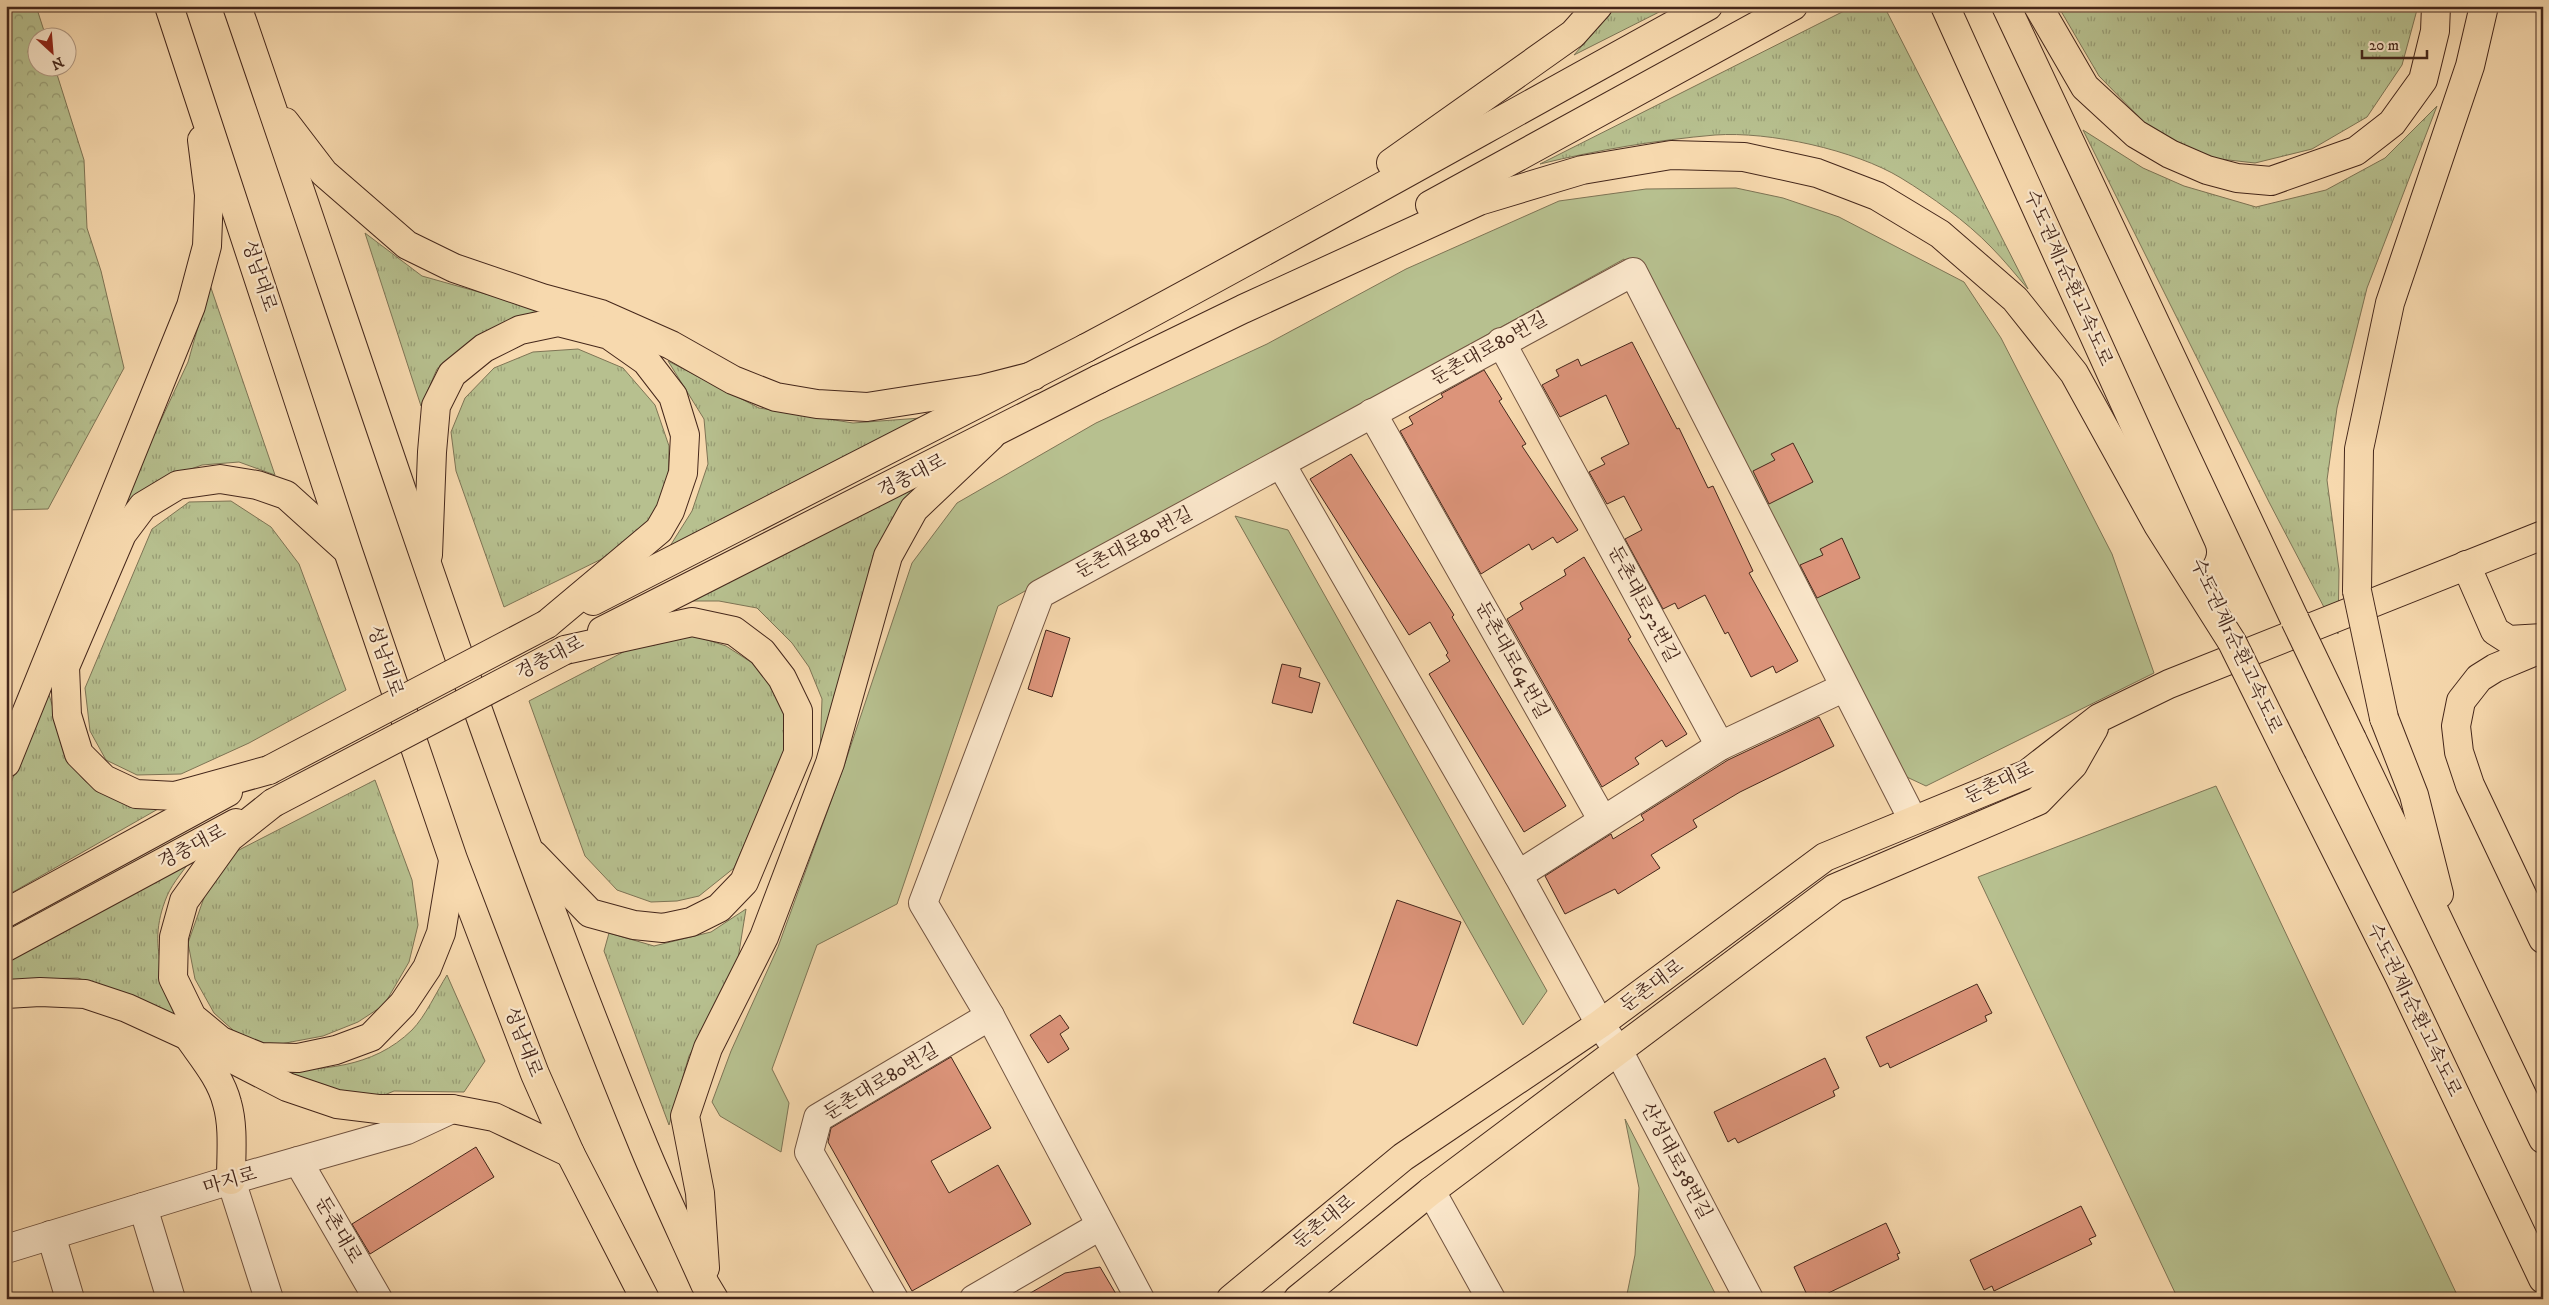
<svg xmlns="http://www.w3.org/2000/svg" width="2549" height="1305" font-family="'IM FELL DW Pica','Noto Serif KR',serif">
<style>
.grass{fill:url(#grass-tufts);stroke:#7e7455}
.forest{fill:url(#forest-crowns);stroke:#7e7455}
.park{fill:#b7c08f;stroke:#7e7455}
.building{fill:#dc947a;stroke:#45271b}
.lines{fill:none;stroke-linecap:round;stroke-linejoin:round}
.minor-casing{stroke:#725440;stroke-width:30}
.major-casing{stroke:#45271b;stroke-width:30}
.highway-casing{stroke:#45271b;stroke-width:30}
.minor{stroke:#fae6ca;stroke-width:28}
.major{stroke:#f7d9ae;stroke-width:28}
.highway{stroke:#f7d9ae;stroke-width:28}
.major-bridge-casing{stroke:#45271b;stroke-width:30;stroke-linecap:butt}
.highway-bridge-casing{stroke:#45271b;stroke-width:30;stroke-linecap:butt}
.major-bridge{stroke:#f7d9ae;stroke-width:28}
.highway-bridge{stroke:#f7d9ae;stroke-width:28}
.labels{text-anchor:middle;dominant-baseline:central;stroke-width:4.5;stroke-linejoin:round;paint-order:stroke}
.street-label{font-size:19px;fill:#45271b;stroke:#fae6ca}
</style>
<defs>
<pattern id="grass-tufts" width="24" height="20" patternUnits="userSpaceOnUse" patternTransform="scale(1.25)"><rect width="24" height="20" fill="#b7c08f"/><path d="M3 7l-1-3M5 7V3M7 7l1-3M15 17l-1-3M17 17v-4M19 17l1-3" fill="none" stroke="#979c74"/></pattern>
<pattern id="forest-crowns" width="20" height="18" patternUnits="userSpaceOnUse" patternTransform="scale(1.25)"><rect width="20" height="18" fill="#b7c08f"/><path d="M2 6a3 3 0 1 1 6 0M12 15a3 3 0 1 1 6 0" fill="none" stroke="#979c74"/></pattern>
</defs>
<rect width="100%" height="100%" fill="#f7d9ae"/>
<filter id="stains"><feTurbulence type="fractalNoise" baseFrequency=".004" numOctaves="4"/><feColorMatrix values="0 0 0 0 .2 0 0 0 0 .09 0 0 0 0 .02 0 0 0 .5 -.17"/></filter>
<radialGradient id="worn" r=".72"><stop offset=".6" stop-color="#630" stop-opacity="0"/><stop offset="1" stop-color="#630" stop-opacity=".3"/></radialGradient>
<g class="grass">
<path d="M 1616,6 L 1671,6 L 1574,55 L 1615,8 Z"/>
<path d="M 1854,6 L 1884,6 L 2028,289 C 2016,275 2004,260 1991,247 C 1966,221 1932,197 1901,178 C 1855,150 1769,131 1715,135 C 1657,140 1597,150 1540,164 Z"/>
<path d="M 2058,6 L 2418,6 L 2402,65 L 2367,117 L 2312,149 L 2255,163 L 2202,157 L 2145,123 L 2099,76 Z"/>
<path d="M 2437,106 L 2367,288 L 2337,408 L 2327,480 L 2339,570 L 2338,634 L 2269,502 L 2083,130 L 2143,168 L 2184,186 L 2256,207 L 2326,190 L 2385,158 Z"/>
<path d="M 365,233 L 422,276 L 546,311 L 473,345 L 437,369 L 421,406 Z"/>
<path d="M 210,285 L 275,475 L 239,462 L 202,465 L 166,478 L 122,515 L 141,463 L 188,362 Z"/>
<path d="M 578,349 L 623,368 L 655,405 L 669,446 L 668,485 L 654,516 L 626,547 L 504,607 L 456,471 L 451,432 L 465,398 L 494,368 L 533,352 Z"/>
<path d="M 668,361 L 759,408 L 853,423 L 934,417 L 665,554 L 692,511 L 708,464 L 704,419 Z"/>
<path d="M 923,484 L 869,568 L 867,597 L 820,755 L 822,699 L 809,667 L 792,643 L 757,608 L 719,601 L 688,601 Z"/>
<path d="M 231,501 L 271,527 L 299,564 L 346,690 L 249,743 L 181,774 L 137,775 L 106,760 L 90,731 L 85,688 L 152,529 L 189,502 Z"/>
<path d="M 695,636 L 726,646 L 757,666 L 784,699 L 790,739 L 734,868 L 699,896 L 677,901 L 651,902 L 617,890 L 585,856 L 529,701 L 635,646 Z"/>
<path d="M 48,691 C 55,714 68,765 85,781 C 104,797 134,803 158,809 L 6,896 L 6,795 Z"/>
<path d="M 375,780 L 412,880 L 418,925 L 409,962 L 384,1005 L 358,1022 L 323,1036 L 275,1045 L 244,1040 L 214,1013 L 195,979 L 188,943 L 206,892 L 237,851 Z"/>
<path d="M 193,857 C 185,869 173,882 167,896 C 144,951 168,988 195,1035 L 131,998 L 78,978 L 6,980 L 6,963 Z"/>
<path d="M 746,909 L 736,971 L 689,1056 L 669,1125 L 604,951 L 609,933 L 654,946 L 711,932 Z"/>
<path d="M 447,975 L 485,1061 L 464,1092 L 394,1091 L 353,1108 L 269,1070 C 321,1070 372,1069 412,1030 C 425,1017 437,991 447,975 Z"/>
</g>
<path class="forest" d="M 6,6 L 36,6 L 46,37 L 38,38 L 38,68 L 55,68 L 84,160 L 87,228 L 101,271 L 124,368 L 48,509 L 6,510 Z"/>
<g class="park">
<path d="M 1736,188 L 1783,198 L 1839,217 L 1964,282 L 2001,338 L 2112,554 L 2154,673 L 1926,786 L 1894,771 L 1840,652 L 1624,259 L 998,606 L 897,904 L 817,945 L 772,1069 L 789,1103 L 781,1152 L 720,1116 L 712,1102 L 731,1051 L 778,947 L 845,763 L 912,563 L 957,503 L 1096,423 L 1267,344 L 1406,269 L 1559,201 L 1646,189 Z"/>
<path d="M 1235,516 L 1288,530 L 1547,991 L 1523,1025 Z"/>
<path d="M 2216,786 L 2459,1299 L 2178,1299 L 1978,877 Z"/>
<path d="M 1625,1119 L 1718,1299 L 1626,1299 L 1635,1255 L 1639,1188 Z"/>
</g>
<g class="building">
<path d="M 1632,342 L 1677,429 L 1679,428 L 1708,488 L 1713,486 L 1753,571 L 1749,573 L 1798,661 L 1776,673 L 1773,666 L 1751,677 L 1728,632 L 1725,634 L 1705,595 L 1678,609 L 1675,603 L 1663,609 L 1625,539 L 1642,530 L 1624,496 L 1607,504 L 1589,472 L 1605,464 L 1601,458 L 1629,444 L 1606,395 L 1560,417 L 1542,385 L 1559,376 L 1556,370 L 1578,359 L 1581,366 Z"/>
<path d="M 1484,370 L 1502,399 L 1499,401 L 1526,444 L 1522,446 L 1578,530 L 1557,543 L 1553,537 L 1532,550 L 1529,544 L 1481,574 L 1400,431 L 1413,424 L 1409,417 L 1443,397 L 1441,394 Z"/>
<path d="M 1793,443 L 1813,482 L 1769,504 L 1753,471 L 1775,460 L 1771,454 Z"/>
<path d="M 1351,454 L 1454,615 L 1452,617 L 1566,806 L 1524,832 L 1429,674 L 1450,661 L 1446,655 L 1448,653 L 1430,622 L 1409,635 L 1310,479 Z"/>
<path d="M 1842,538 L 1860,578 L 1817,598 L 1800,565 L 1823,555 L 1820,549 Z"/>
<path d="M 1584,557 L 1631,637 L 1628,639 L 1687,734 L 1666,747 L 1662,740 L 1635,758 L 1639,764 L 1602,787 L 1507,619 L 1523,609 L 1520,603 L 1566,575 L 1564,570 Z"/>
<path d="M 1046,630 L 1070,638 L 1052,697 L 1028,689 Z"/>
<path d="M 1282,664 L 1301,668 L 1299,677 L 1320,683 L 1312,713 L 1272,703 Z"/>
<path d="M 1819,717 L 1834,746 L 1740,792 L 1693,820 L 1697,827 L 1651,855 L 1660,868 L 1618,894 L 1615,889 L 1565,914 L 1545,876 L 1611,834 L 1613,839 L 1644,820 L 1641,815 L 1728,760 Z"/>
<path d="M 1397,900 L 1461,922 L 1417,1046 L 1353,1023 Z"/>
<path d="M 1977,984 L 1992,1013 L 1985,1016 L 1987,1021 L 1890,1068 L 1888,1063 L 1880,1067 L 1866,1037 Z"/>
<path d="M 1060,1015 L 1069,1028 L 1060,1034 L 1069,1049 L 1048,1063 L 1030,1035 Z"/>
<path d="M 951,1057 L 991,1128 L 931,1161 L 949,1193 L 998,1165 L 1031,1224 L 912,1291 L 828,1142 L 831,1128 Z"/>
<path d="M 1825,1058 L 1839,1088 L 1833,1091 L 1835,1096 L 1738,1143 L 1735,1138 L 1728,1142 L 1714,1112 Z"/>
<path d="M 476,1147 L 494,1177 L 370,1254 L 352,1224 Z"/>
<path d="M 2081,1206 L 2096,1236 L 2089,1239 L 2092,1244 L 1994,1291 L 1992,1286 L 1984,1290 L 1970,1260 Z"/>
<path d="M 1886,1223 L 1900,1253 L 1897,1254 L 1899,1259 L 1818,1298 L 1816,1293 L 1808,1297 L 1794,1267 Z"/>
<path d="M 1100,1267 L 1119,1299 L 1020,1299 L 1065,1273 Z"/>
</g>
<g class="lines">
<g class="minor-casing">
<g id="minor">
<path d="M 1501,342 L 1720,746"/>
<path d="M 1372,413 L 1602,819"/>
<path d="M 1281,464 L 1518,875 L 1600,1024 L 1619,1052 L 1749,1299"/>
<path d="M 1518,875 L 1720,746 L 1843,688"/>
<path d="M 298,1161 L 378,1299"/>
<path d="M 231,1180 L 269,1299"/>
<path d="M 1431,1191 L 1491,1299"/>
<path d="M 143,1207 L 171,1299"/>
<path d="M 51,1235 L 70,1299"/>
<path d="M 6,1249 L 231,1180 L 407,1130 L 452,1109"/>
<path d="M 894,1299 L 809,1152 L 818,1118 L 990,1016"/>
<path d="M 974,1299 L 1100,1226"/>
<path d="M 1140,1299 L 990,1016 L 923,903 L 1040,594 L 1633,272 L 1913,820"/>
</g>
</g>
<g class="major-casing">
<g id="major">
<path d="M 169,6 L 348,551 L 453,859 L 535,1074 L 570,1153 L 645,1299"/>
<path d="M 237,6 C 369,388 490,773 644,1147 C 663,1193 685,1239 705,1284 L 714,1299"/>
<path d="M 285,122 L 324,173 L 407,245 L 454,268 L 542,298 L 601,314 L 671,345 L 733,380 L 776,397 L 817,404 L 867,407 L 982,389 L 1033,376"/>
<path d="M 428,555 L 432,452 L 436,406 L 452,374 L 484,348 L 520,330 L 558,322 L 609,335 L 646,361 L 673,396 L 685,435 L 683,473 L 670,511 L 659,530 L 547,624"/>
<path d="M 2466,565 L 2495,631 L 2509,640 L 2543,638"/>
<path d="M 593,601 L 1086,348"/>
<path d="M 602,631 L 1099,379"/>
<path d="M 6,763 L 191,306 L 207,246 L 209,195 L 202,140"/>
<path d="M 269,770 L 175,796 L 136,794 L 104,779 L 79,754 L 67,715 L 65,667 L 122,534 L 143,506 L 178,485 L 220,479 L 257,485 L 286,495 L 346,549"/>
<path d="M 273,803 L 229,838 L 184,901 L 174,937 L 173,978 L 192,1017 L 221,1041 L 260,1057 L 298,1058 L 336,1050 L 371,1037 L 403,1004 L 427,968 L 441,933 L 453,861"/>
<path d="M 534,855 L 590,913 L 634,925 L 663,928 L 691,922 L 719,908 L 744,882 L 798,753 L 798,711 L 782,678 L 762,652 L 734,631 L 692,622 L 565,650"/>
<path d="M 6,913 L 228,792"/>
<path d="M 6,947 L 236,823"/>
<path d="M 6,994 L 40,992 L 85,994 L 127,1008 L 188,1036 L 287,1087 L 337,1104 L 378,1109 L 452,1109 L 494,1117 L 570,1153"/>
<path d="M 190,1039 C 204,1059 221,1079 227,1103 C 234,1127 231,1155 231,1180"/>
<path d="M 705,1268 L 700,1193 L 685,1116 L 708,1048 L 764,937 L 830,763 L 888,556 L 914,509 L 991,436"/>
<path d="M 1231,1299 L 1403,1157 L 1600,1024 L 1825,857 L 2027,774 L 2099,718 L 2169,684 L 2543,535"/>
<path d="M 1298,1299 L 1431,1191 L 1835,888 L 2038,801 L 2073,765 L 2094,728"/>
</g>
</g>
<g class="highway-casing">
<g id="highway">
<path d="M 1945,6 L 2192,552"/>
<path d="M 2006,6 L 2295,620"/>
<path d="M 2038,6 L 2085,87 L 2136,134 L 2170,154 L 2207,170 L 2237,178 L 2271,181 L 2356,151 L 2392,123 L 2423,80 L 2435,31 L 2436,6"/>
<path d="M 1391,163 L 1573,34 L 1598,6"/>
<path d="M 1430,205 L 1793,6"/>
<path d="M 1086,348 C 1295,237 1500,120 1708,6"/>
<path d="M 1099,379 L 1243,309 L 1479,201 L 1582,170 L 1671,155 L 1744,157 L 1817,173 L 1877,196 L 1940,234 L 2015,299 L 2074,373 L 2158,525 L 2232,642"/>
<path d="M 2357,591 L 2359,449 L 2390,303 L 2470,66 L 2484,6"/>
<path d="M 2543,648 L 2495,668 L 2479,678 L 2461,701 L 2456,726 L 2459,752 L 2470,785 L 2543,939"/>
<path d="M 2384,718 L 2414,795 L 2439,894"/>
<path d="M 2352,739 L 2543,1139"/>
<path d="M 2293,765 L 2399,976 L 2543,1279"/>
</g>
</g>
<use href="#minor" class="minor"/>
<use href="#major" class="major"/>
<use href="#highway" class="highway"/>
<g class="major-bridge-casing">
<g id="major-bridge">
<path d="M 269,770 L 547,624"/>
<path d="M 273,803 L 565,650"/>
</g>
</g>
<g class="highway-bridge-casing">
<g id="highway-bridge">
<path d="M 2357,591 L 2384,718"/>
<path d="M 2295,620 L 2352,739"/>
<path d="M 2232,642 L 2293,765"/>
</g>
</g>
<use href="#major-bridge" class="major-bridge"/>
<use href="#highway-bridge" class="highway-bridge"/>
</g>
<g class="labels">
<g class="street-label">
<text transform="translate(259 276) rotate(72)">성남대로</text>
<text transform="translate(2068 278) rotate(66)">수도권제1순환고속도로</text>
<text transform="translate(1489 349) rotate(-29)">둔촌대로80번길</text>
<text transform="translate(912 476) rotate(-27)">경충대로</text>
<text transform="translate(1134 543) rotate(-28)">둔촌대로80번길</text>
<text transform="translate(1643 604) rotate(62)">둔촌대로52번길</text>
<text transform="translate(2236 646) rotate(65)">수도권제1순환고속도로</text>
<text transform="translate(550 658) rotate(-27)">경충대로</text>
<text transform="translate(1512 660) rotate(61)">둔촌대로64번길</text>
<text transform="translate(385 661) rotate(71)">성남대로</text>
<text transform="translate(1999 783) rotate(-25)">둔촌대로</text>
<text transform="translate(192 847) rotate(-28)">경충대로</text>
<text transform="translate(1652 986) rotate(-37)">둔촌대로</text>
<text transform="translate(2414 1010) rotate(64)">수도권제1순환고속도로</text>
<text transform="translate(523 1042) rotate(69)">성남대로</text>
<text transform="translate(881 1082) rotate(-31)">둔촌대로80번길</text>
<text transform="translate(1676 1161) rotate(62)">산성대로58번길</text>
<text transform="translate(230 1181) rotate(-16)">마지로</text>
<text transform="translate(1324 1222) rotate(-39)">둔촌대로</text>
<text transform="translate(338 1230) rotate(60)">둔촌대로</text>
</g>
</g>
<rect width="2549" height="1305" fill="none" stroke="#f7d9ae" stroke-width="25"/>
<rect x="8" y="8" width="2534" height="1290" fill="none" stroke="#45271b" stroke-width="2.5"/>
<rect x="12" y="12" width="2524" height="1280" fill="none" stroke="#45271b"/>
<g transform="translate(52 52) rotate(154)"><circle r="24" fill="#fae6ca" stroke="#b29a84"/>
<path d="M0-4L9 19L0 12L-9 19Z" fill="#8f2418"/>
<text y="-8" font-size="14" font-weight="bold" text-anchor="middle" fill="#45271b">N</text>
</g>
<path d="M2362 50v8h65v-8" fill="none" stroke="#45271b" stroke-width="2.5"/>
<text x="2369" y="50" font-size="15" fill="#45271b" stroke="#fae6ca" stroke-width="4" paint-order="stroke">20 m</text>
<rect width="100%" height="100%" filter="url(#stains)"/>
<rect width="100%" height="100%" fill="url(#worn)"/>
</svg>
